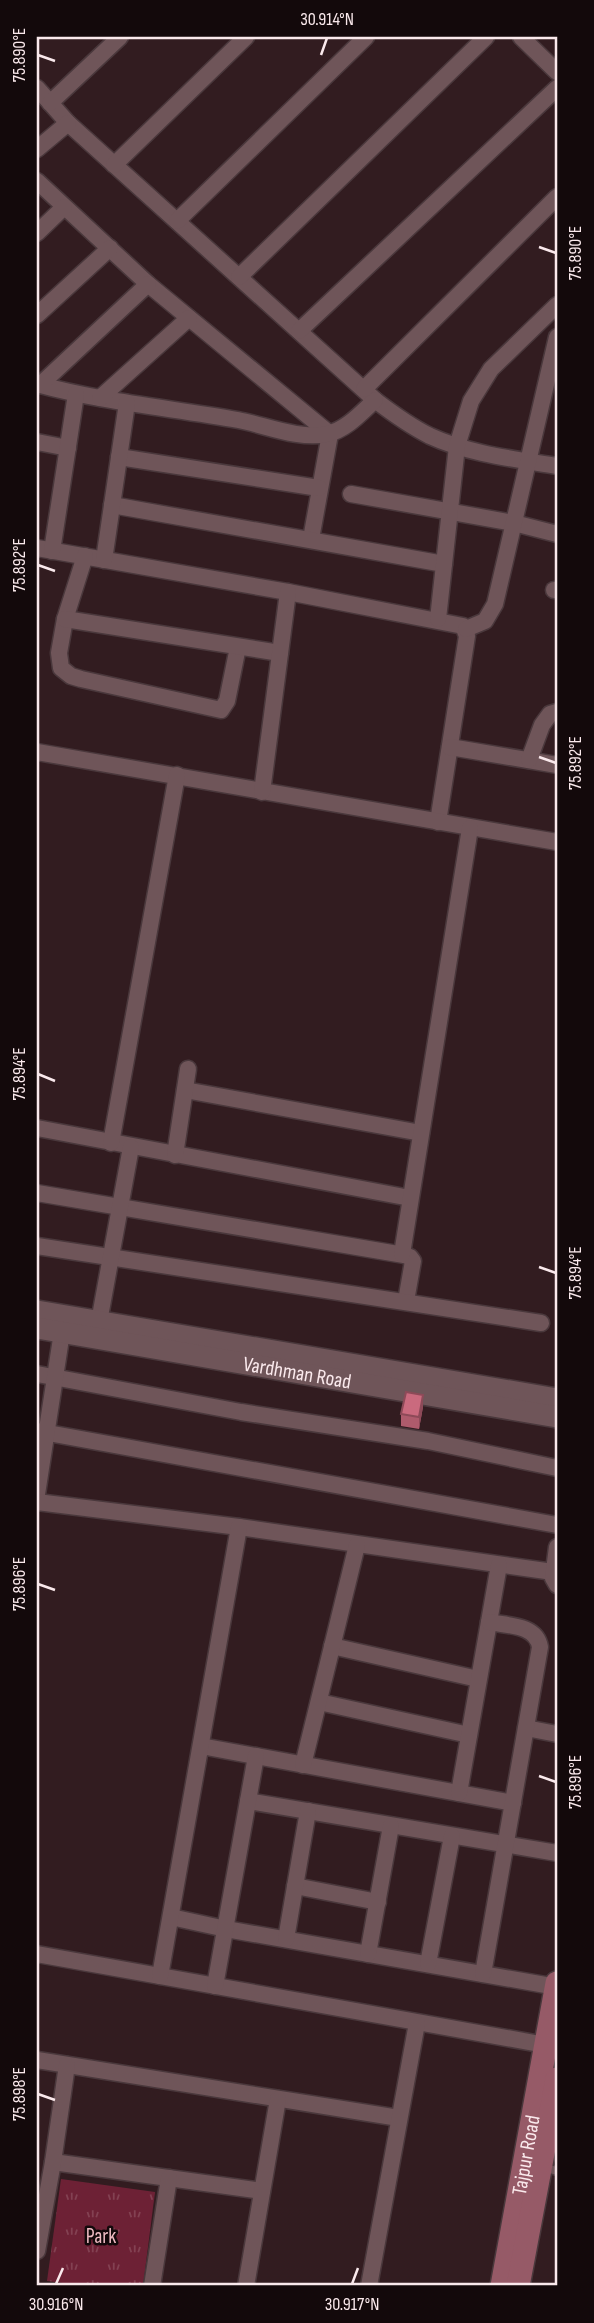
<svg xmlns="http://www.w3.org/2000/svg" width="594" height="2323" font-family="'Sofia Sans Condensed',sans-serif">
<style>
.grass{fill:url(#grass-tufts)}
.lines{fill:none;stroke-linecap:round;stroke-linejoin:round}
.service-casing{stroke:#4a383c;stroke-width:11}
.minor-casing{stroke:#4a383c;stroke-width:19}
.tertiary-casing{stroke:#4a383c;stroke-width:24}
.secondary-casing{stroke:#4a383c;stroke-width:26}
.service{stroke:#6f5559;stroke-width:8}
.minor{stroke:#6f5559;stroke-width:16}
.tertiary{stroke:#6f5559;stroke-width:21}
.secondary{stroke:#965a67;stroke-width:23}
.wall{fill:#ae5b6c}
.shaded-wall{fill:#8d4a58}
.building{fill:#ca6a7e;stroke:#8d4a58;stroke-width:2}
.ticks{fill:none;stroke:#fae9ec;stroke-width:2.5}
.labels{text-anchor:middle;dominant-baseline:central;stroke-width:5;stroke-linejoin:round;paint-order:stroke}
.street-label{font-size:21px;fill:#fae9ec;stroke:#13090b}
.park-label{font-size:21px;fill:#efbbc3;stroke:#13090b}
.neatline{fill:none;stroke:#fae9ec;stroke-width:2.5}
.ticks-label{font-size:18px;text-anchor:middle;fill:#fae9ec}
</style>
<defs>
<pattern id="grass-tufts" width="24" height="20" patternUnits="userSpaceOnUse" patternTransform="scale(1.75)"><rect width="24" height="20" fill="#6d2135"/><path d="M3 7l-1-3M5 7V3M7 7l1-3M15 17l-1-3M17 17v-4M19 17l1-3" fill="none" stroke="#834152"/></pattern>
</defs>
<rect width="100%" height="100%" fill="#321c20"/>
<path class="grass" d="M 61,2179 L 155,2192 L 143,2286 L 87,2286 L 47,2281 Z"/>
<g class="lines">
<g class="service-casing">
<path id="service" d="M 542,2167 L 557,2171"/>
</g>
<g class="minor-casing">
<g id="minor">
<path d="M 521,37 L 557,72"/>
<path d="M 37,88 L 68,123 L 375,400 C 392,413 410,426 430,436 C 469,454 515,459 557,466"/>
<path d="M 50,103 L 120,37"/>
<path d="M 37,149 L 68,123"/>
<path d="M 114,165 L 246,37"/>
<path d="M 37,181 L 148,284 L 330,434 L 311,539"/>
<path d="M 177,221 L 366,37"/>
<path d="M 37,233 L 64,207"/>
<path d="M 239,277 L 486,37"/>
<path d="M 37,315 L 110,248"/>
<path d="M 299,331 L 557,88"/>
<path d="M 37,384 C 102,402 171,408 238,420 C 265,425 299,440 327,434 C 346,430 361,413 375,400"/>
<path d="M 40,385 L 148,284"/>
<path d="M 364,389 L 557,197"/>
<path d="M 100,398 L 189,318"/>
<path d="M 37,442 L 68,448"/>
<path d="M 119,457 L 319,488"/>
<path d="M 351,494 L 514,523 L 557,534"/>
<path d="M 112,505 L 444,564"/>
<path d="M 37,548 L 288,592 L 463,626 L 467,636 L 438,822"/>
<path d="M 52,551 L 76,394"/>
<path d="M 85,556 L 65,619 L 59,653 L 61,668 L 71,676 L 81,679 L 221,710 L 227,701 L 238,647"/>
<path d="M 104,560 L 127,403"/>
<path d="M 554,590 L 557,590"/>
<path d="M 65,619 L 280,653"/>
<path d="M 438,619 L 457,446 L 471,401 L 491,369 L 557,305"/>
<path d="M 466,629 L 485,621 L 495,604 L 557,337"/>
<path d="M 450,747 L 557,765"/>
<path d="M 37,752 L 557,842"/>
<path d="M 529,760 L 542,725 L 550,714 L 557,712"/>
<path d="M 262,792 L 288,592"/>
<path d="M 185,1090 L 421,1133"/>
<path d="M 37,1128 L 410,1198"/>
<path d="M 111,1143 L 177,775"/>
<path d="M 175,1155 L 188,1069"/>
<path d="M 37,1193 L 404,1255 L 410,1257 L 413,1261 L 406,1301"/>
<path d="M 37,1246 L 541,1323"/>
<path d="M 402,1254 L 470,828"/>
<path d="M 99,1322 L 131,1147"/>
<path d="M 37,1374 L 241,1412 L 428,1441 L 557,1468"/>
<path d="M 37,1431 L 557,1525"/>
<path d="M 37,1494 L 62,1332"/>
<path d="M 37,1502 L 239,1527 L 553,1572"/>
<path d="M 557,1547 L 553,1578 L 557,1585"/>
<path d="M 332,1646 L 478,1679"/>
<path d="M 319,1702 L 469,1735"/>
<path d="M 526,1728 L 557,1734"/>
<path d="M 201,1746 L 513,1803"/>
<path d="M 303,1765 L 357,1545"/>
<path d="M 459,1793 L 499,1565"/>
<path d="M 248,1801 L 557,1853"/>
<path d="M 295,1886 L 378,1902"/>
<path d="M 171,1917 L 226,1929 L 557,1987"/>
<path d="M 286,1939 L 308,1811"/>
<path d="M 37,1954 L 557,2047"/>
<path d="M 368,1954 L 391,1826"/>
<path d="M 428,1964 L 452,1836"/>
<path d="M 483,1974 L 540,1647 C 536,1624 507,1626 489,1622"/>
<path d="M 160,1976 L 239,1527"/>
<path d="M 215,1986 L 256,1756"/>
<path d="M 37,2060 L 399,2118"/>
<path d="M 53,2162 L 262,2191"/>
<path d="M 37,2251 L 53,2162 L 67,2065"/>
<path d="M 152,2286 L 169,2178"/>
<path d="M 246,2286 L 278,2099"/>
<path d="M 369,2286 L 417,2023"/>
</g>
</g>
<g class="tertiary-casing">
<g id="tertiary">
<path d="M 37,1311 L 557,1399"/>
<path id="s1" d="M 37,1328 L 557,1417"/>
</g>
</g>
<g class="secondary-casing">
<g id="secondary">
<path id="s2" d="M 502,2286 L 557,1983"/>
<path d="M 518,2286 L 557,2079"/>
</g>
</g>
<use href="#service" class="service"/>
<use href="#minor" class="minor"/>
<use href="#tertiary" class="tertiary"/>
<use href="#secondary" class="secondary"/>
</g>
<path class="wall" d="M 423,1407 L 419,1429 L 401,1426 L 401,1414 Z"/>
<path class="shaded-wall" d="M 423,1395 L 423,1407 L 419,1429 L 419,1417 Z"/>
<g class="building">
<path d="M 406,1392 L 423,1395 L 419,1417 L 401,1414 Z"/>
<path d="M 390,2284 L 408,2286 L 389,2286 Z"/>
</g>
<path class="ticks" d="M 38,55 L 55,61M 321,55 L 327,38M 539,247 L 556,253M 38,565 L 55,571M 539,757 L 556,763M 38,1074 L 55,1081M 539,1267 L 556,1273M 38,1584 L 55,1590M 539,1776 L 556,1782M 38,2094 L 55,2100M 56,2284 L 63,2268M 352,2284 L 358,2268"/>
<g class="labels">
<g class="street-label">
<text stroke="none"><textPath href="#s1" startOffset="264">Vardhman Road</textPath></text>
<text stroke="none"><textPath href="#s2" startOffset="133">Tajpur Road</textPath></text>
</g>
<g class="park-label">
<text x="101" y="2236">Park</text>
</g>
</g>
<rect width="594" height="2323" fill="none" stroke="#13090b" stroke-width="77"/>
<rect x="38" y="38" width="518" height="2246" class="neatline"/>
<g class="ticks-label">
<text x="327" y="25">30.914°N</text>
<text transform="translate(19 55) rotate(-90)" y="6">75.890°E</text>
<text transform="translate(575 253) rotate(-90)" y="6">75.890°E</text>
<text transform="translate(19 565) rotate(-90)" y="6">75.892°E</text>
<text transform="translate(575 763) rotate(-90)" y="6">75.892°E</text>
<text transform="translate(19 1074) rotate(-90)" y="6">75.894°E</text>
<text transform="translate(575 1273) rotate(-90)" y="6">75.894°E</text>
<text transform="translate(19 1584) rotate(-90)" y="6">75.896°E</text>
<text transform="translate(575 1782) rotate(-90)" y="6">75.896°E</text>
<text transform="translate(19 2094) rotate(-90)" y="6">75.898°E</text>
<text x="56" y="2310">30.916°N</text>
<text x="352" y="2310">30.917°N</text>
</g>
</svg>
